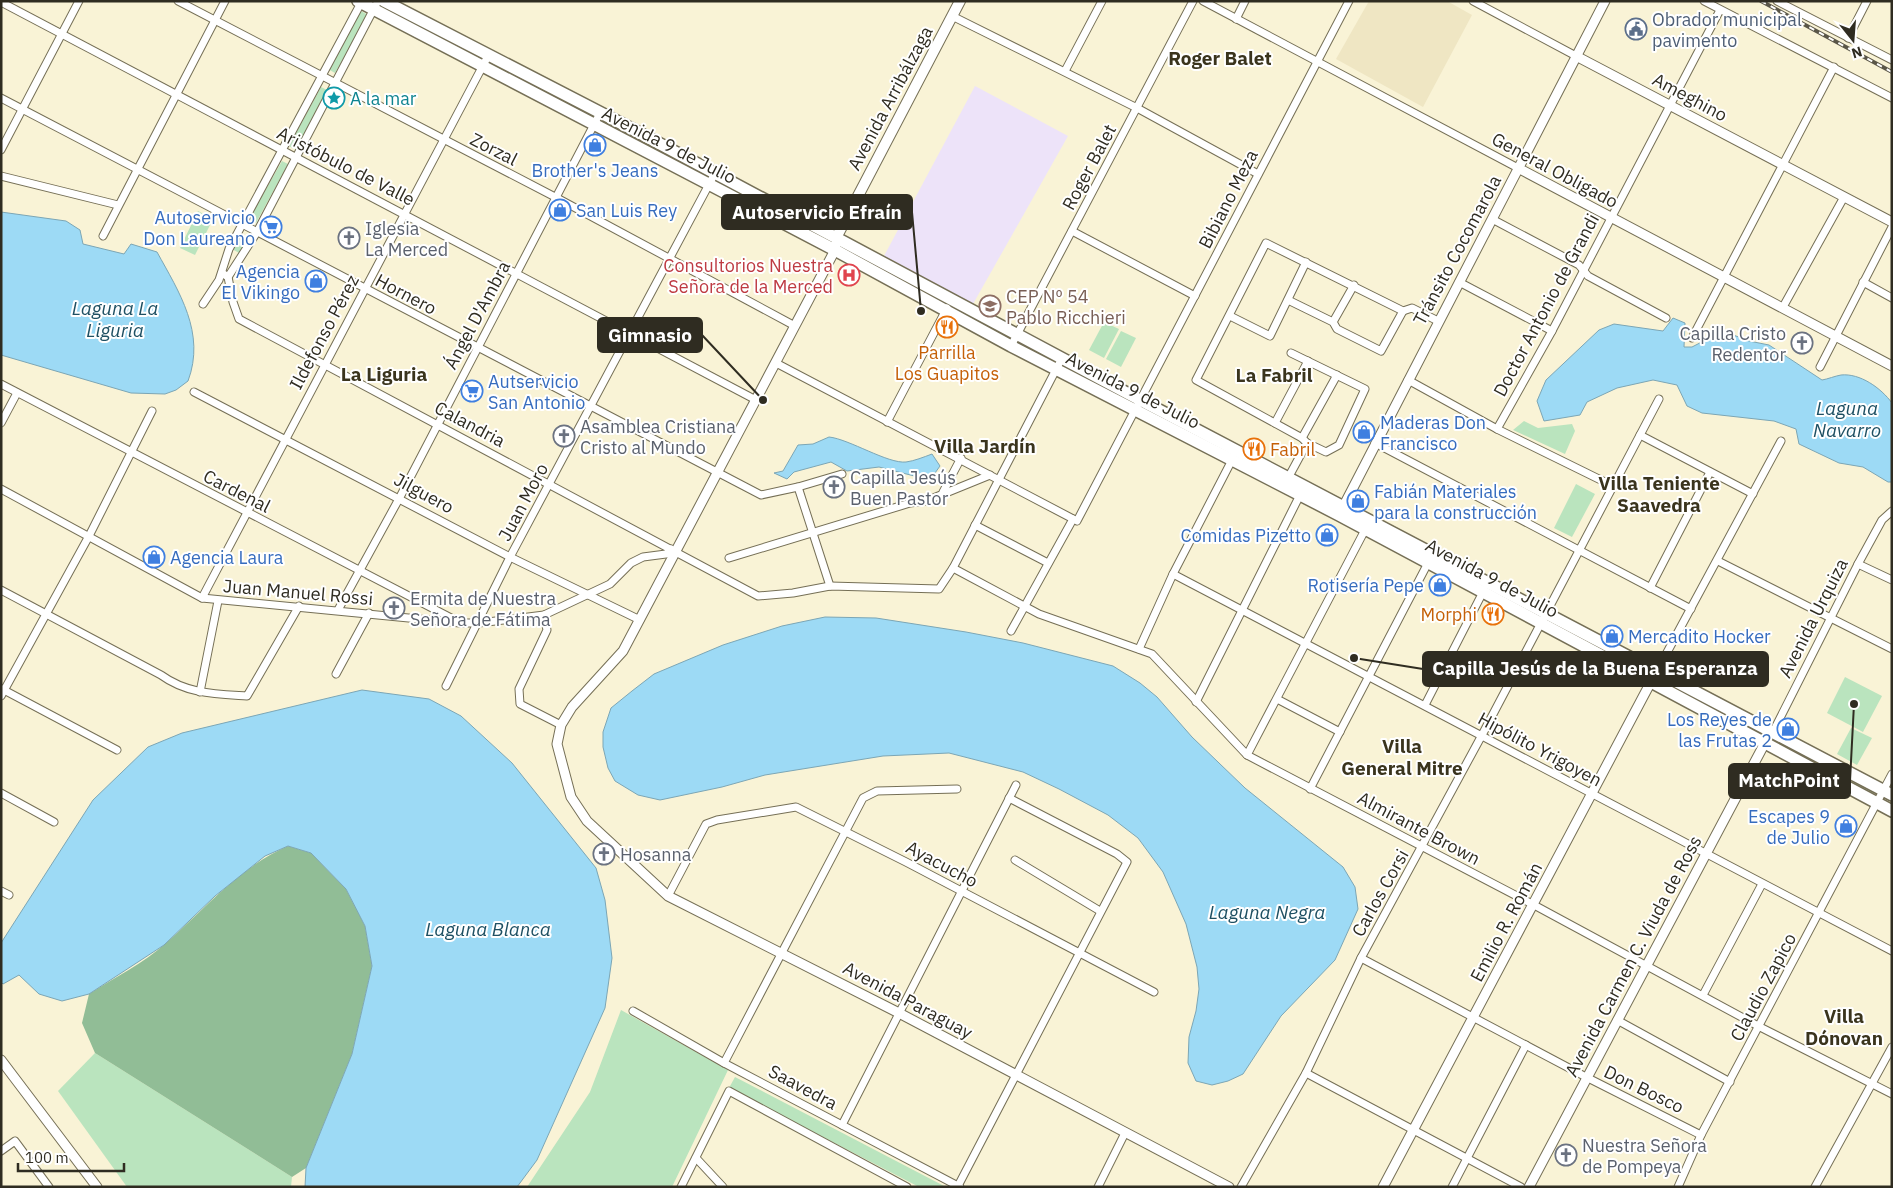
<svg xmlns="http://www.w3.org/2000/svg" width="1893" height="1188" font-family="'IBM Plex Sans',sans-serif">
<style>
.built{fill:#efe6c3}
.education{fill:#ede3f9}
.green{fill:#bae4be}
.forest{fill:#91bd96}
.water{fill:#9ddaf5;stroke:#7ca6b5}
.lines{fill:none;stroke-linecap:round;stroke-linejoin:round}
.minor-casing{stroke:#756f56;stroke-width:9}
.tertiary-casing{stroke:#756f56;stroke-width:11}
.secondary-casing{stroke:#756f56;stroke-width:12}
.primary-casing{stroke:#756f56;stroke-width:14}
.minor{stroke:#fff;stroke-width:7}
.tertiary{stroke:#fff;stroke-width:9}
.secondary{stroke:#fff;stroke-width:10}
.primary{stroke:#fff;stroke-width:11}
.rail-casing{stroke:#5a5648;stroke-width:4}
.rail{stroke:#fff;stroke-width:2;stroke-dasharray:5.5;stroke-linecap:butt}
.labels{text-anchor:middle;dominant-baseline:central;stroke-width:4;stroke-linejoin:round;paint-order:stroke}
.service-label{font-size:18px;fill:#4e5e75;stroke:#fff;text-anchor:start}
.street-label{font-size:18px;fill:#2f2c21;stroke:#fff}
.culture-label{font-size:18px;fill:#0d838f;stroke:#fff;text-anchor:start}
.shop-label{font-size:18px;fill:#366cbe;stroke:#fff;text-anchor:start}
.worship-label{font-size:18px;fill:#5b616d;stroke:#fff;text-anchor:start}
.health-label{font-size:18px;fill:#be3a42;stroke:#fff;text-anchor:end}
.education-label{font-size:18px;fill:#785e54;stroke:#fff;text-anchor:start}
.food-label{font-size:18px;fill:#c56008;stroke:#fff}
.neighbourhood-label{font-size:19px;font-weight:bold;fill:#3a341d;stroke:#fff}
.water-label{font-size:19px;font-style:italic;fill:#1e5063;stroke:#fff}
.leader{fill:none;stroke:#2f2c21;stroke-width:2}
.callout-dot{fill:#2f2c21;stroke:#fff;stroke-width:2}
.callout{fill:#2f2c21;stroke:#2f2c21;stroke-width:2}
.callout-label{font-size:19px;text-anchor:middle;font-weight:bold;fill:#fff}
</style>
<rect width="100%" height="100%" fill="#f9f3d6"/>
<path class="built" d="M 1369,1 L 1447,1 L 1472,15 L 1423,107 L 1336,59 Z"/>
<path class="education" d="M 975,86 L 1068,136 L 973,304 L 884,256 Z"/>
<g class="green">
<path d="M 361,11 L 368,15 L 335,73 L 328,69 Z"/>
<path d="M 494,62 L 588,113 L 586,115 L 492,66 Z"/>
<path d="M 321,87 L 327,90 L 296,150 L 289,146 Z"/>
<path d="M 643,141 L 705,174 L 703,177 L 643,143 Z"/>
<path d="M 282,161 L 288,164 L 256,223 L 249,219 Z"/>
<path d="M 198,211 L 213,219 L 195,255 L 180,248 Z"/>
<path d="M 240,235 L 249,239 L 241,254 L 232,249 Z"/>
<path d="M 1104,322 L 1119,329 L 1104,358 L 1089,350 Z"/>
<path d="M 1121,331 L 1136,338 L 1121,367 L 1106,359 Z"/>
<path d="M 1524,421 L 1538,428 L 1572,424 L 1575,431 L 1565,454 L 1513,430 Z"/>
<path d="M 1576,484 L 1595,494 L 1572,537 L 1554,528 Z"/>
<path d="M 1845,677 L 1882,696 L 1863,732 L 1827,713 Z"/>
<path d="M 1666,681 L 1756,728 L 1754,732 L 1664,685 Z"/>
<path d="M 1851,728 L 1872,738 L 1857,765 L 1837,754 Z"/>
<path d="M 1775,738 L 1875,790 L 1873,794 L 1773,742 Z"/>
<path d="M 621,1010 L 728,1070 L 672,1187 L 527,1187 L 590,1092 Z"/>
<path d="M 95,1053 L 292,1177 L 291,1187 L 127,1187 L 58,1091 Z"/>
<path d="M 735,1077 L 946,1187 L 919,1187 L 729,1088 Z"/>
</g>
<path class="forest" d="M 288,846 L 311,853 L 346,889 L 365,926 L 372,966 L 352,1054 L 306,1168 L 292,1177 L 95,1053 L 82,1023 L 89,994 C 114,978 144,963 166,943 C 205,909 239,867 288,846 Z"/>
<g class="water">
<path d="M 1,212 L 66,221 L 80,230 L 83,244 L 124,254 L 131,244 L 157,252 C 179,292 206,333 188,381 L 176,390 L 165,394 L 131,393 L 1,355 Z"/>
<path d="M 1673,318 L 1685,323 L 1684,347 L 1692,347 L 1723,331 L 1749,341 L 1769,345 L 1822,380 C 1828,379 1835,376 1841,375 C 1860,373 1881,388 1892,403 L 1892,482 L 1888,482 L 1863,467 L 1839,463 L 1799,444 L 1796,429 L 1774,421 L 1702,413 L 1687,406 L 1677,385 L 1653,380 L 1617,388 L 1587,402 L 1580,415 L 1544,421 L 1537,401 L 1546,380 L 1599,330 L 1614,324 L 1663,331 Z"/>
<path d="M 829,437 C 849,439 888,464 906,462 C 914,461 924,457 932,454 L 940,466 L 930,480 L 879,467 L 847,471 L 831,462 L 794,472 L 787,479 L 774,473 L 783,471 L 798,445 L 813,444 Z"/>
<path d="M 825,617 L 876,618 L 966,632 L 1023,643 L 1113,666 L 1140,683 L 1157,697 L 1192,737 L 1245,788 L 1343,867 L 1355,887 L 1358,909 L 1335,960 L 1281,1016 L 1243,1074 L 1228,1081 L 1212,1085 L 1196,1081 L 1188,1063 L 1189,1037 L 1196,1011 L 1199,989 L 1197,967 L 1186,924 L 1163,872 L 1138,838 L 1108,815 L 1059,789 L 1023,772 L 949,753 L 883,756 L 765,775 L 722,787 L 660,800 L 638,795 L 615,781 L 608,768 L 603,747 L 603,732 L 611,708 L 632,691 L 654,674 L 723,645 L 782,626 Z"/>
<path d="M 362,690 L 429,699 L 461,716 L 512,763 L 596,868 L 605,900 L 612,958 L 605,1008 L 537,1160 L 517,1187 L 305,1187 L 306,1168 L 352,1054 L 372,966 L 365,926 L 346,889 L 311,853 L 288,846 L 265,856 L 215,896 L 164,945 L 89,994 L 62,1001 L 39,994 L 19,975 L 3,984 L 1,982 L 1,943 L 93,800 L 148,747 L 182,733 Z"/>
</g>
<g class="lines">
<g class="minor-casing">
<g id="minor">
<path d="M 178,1 L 557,198 L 795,326"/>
<path d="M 1203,1 L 1518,168"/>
<path d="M 1473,1 L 1576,56"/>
<path d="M 1704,1 L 1892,98"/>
<path d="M 1777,1 L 1892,60"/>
<path d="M 1,2 L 756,400"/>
<path d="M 952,16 L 1137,108 L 1258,174"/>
<path d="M 1236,19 L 1245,1"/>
<path d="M 1848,38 L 1867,1"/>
<path d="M 1065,71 L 1102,1"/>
<path d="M 1,98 L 761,495 L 798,487 L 842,474"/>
<path d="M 1,150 L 79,1"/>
<path d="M 1,176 L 118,205"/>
<path d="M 1492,219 L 1579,265 L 1588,276 L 1666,318"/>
<path d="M 1072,231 L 1195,296"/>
<path d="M 103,236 L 225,1"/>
<path d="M 222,273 L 228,277 L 233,302 L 239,319 L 758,596 L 793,593 L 830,586 L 939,589 L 953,568 L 1062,358"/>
<path d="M 228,277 L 257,232 L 378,1"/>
<path d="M 1459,282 L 1552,331"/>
<path d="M 1863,282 L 1892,298"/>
<path d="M 1288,300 L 1333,322 L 1337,329 L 1381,351 L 1403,311"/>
<path d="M 203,304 L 219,280 L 229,249 L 362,1"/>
<path d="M 1783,307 L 1844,197"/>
<path d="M 1230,316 L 1270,336 L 1306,262"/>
<path d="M 1333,322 L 1354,285"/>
<path d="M 1692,338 L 1834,67"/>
<path d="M 1011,346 L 1193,1"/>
<path d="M 1291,353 L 1365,389 L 1339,445 L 1326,452 L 1307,443 L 1302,438 L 1196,380 L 1266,243 L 1403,311 L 1412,308 L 1438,321"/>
<path d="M 776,363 L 1077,521 L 1349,1"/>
<path d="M 1820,367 L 1892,227"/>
<path d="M 1408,380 L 1497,429 L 1613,486"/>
<path d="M 1,384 L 455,620"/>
<path d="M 194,392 L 510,557 L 640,620"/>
<path d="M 887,422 L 947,308"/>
<path d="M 1,423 L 17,393"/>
<path d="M 1275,423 L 1308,361"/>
<path d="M 1497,429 L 1552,331 L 1720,10"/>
<path d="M 1640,435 L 1753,494"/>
<path d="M 1302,438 L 1337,375"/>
<path d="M 1375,443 L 1691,609"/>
<path d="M 1287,480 L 1307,443"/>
<path d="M 798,487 L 830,586"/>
<path d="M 1,489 L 202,598 L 460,623 L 479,623 L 544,615 L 610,584 L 631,563 L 643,557 L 666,554 L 671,549"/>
<path d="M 943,492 L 961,458"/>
<path d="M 975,525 L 1048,563"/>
<path d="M 729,558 L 910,503 L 926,501 L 990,475"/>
<path d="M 1718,561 L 1892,649"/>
<path d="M 1858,564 L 1892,580"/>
<path d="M 953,568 L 1039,614 L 1152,654 L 1247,755 L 1534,905 L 1760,1027 L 1892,1094"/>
<path d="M 1173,574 L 1892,951"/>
<path d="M 1650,588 L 1710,472"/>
<path d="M 1,590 L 161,675 C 187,694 216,694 247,696 L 299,606"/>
<path d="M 202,598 L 488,56"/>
<path d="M 338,610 L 400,497 L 600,113"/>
<path d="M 544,615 L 547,630 L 519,689 L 520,704 L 561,725"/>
<path d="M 1011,631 L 1073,519"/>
<path d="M 1139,649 L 1173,574 L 1233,458"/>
<path d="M 1657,671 L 1781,441"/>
<path d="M 336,674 L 369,613"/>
<path d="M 446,686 L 510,557 L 714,175"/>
<path d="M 2,689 L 117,750"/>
<path d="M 200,692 L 218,601"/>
<path d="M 1,696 L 89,536 L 152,411"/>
<path d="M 1277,699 L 1340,732"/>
<path d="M 1196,702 L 1301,493"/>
<path d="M 1425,705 L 1484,590"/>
<path d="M 1773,732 L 1858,564 L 1882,520 L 1892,511"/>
<path d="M 1247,755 L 1366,528"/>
<path d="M 1310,789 L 1429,561"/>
<path d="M 1,793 L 54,822"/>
<path d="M 1015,860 L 1100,911"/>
<path d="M 1,891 L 9,895"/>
<path d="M 668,896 L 706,824 L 717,820 L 796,807 L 906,862 L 1154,992"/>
<path d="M 1361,958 L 1586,1077 L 1701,1135"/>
<path d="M 1703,995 L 1762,884"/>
<path d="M 633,1011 L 724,1063 L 960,1187"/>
<path d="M 1617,1020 L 1730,1082"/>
<path d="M 724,1063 L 863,798 L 877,791 L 957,789"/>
<path d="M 1306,1073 L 1521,1187"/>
<path d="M 842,1125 L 1016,785"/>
<path d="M 1,1151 L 15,1141 L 49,1187"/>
<path d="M 696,1158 L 723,1187"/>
<path d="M 958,1186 L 1127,862 L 1117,854 L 1009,798"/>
<path d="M 681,1187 L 729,1091 L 907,1187"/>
<path d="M 1098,1187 L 1125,1133"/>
<path d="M 1241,1187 L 1306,1073 L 1361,958 L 1482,735 L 1659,399"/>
<path d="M 1452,1187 L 1526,1045"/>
<path d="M 1678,1187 L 1701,1135 L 1892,774"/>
<path d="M 1815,1187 L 1892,1047"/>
</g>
</g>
<g class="tertiary-casing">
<g id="tertiary">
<path d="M 1576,56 L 1892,222"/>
<path d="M 1518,168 L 1892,366"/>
<path d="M 836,244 L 835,250 L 623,651 L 572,707 L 561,725 L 557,744 L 571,797 L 587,821 L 668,896 L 899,1013 L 1229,1187"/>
<path d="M 1341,511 L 1605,1"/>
<path d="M 1,1060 L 97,1187"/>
<path d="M 1383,1187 L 1653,678"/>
<path d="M 1529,1187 L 1767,739"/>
</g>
</g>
<g class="secondary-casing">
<path id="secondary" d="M 836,238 L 960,1"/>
</g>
<g class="primary-casing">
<g id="primary">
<path d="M 358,1 L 835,250 L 1011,346 L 1339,515 L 1892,811"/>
<path d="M 384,1 L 634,130 L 1140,400 L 1892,795"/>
</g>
</g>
<use href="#minor" class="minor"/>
<use href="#tertiary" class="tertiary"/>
<use href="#secondary" class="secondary"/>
<use href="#primary" class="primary"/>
<g class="rail-casing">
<path id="rail" d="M 1761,1 L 1892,72"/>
</g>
<use href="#rail" class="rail"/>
</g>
<defs>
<g id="civic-ring" transform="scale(1.125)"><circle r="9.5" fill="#fff" stroke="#5c6f8a" stroke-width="1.5"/><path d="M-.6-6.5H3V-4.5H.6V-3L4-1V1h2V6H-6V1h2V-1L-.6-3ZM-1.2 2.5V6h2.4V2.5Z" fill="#5c6f8a"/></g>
<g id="sight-ring" transform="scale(1.125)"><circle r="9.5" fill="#fff" stroke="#0f9aa8" stroke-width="1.5"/><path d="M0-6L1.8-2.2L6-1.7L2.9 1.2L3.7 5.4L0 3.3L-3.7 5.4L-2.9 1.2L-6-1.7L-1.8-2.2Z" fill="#0f9aa8"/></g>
<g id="shop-ring" transform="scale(1.125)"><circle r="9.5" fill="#fff" stroke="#3f7fe0" stroke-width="1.5"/><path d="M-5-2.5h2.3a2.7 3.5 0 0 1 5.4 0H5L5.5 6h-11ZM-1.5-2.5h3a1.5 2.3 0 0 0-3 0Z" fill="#3f7fe0"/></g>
<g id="supermarket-ring" transform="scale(1.125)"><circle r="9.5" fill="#fff" stroke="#3f7fe0" stroke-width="1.5"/><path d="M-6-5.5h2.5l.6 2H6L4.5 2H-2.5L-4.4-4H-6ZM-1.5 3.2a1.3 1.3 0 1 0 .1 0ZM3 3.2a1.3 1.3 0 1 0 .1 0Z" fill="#3f7fe0"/></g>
<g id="church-ring" transform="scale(1.125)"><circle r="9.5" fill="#fff" stroke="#6b7280" stroke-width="1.5"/><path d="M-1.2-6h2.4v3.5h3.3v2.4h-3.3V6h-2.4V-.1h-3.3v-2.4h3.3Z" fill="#6b7280"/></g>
<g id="hospital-ring" transform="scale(1.125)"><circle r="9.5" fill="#fff" stroke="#e0444e" stroke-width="1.5"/><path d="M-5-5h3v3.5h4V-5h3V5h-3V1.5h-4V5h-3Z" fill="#e0444e"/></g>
<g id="university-ring" transform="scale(1.125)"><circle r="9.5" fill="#fff" stroke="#8d6e63" stroke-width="1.5"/><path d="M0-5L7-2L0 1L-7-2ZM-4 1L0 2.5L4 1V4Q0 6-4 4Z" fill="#8d6e63"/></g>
<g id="restaurant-ring" transform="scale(1.125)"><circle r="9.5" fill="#fff" stroke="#e8710a" stroke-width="1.5"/><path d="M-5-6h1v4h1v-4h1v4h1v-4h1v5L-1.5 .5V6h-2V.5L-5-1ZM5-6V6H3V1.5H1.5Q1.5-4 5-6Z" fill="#e8710a"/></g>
</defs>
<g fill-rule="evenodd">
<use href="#civic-ring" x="1636" y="29"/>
<use href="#sight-ring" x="334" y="98"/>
<use href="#shop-ring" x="595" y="145"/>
<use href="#shop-ring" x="560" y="210"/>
<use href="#supermarket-ring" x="271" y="227"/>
<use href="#church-ring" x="349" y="238"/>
<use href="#hospital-ring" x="849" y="275"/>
<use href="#shop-ring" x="316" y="281"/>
<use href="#university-ring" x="990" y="306"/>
<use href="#restaurant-ring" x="947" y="327"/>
<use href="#church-ring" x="1802" y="343"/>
<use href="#supermarket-ring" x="472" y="391"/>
<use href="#shop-ring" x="1364" y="432"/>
<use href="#church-ring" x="564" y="436"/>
<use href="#restaurant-ring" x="1254" y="449"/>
<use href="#church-ring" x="834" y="487"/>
<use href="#shop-ring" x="1358" y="501"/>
<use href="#shop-ring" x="1327" y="535"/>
<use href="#shop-ring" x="154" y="557"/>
<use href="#shop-ring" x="1440" y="585"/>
<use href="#church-ring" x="394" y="608"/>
<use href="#restaurant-ring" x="1493" y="614"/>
<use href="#shop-ring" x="1612" y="636"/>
<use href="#shop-ring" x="1788" y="729"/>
<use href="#shop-ring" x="1846" y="826"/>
<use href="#church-ring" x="604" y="854"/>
<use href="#church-ring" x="1566" y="1155"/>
</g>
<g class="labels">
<g class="service-label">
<text x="1652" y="19">Obrador municipal<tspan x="1652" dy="21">pavimento</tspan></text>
</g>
<g class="street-label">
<text transform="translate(1690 97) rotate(28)">Ameghino</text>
<text transform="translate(890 98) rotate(-62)">Avenida Arribálzaga</text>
<text transform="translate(669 145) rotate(27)">Avenida 9 de Julio</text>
<text transform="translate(494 149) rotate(27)">Zorzal</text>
<text transform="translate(346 166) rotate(27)">Aristóbulo de Valle</text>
<text transform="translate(1089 167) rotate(-62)">Roger Balet</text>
<text transform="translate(1555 170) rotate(28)">General Obligado</text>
<text transform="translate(1228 199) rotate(-63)">Bibiano Meza</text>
<text transform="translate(1457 250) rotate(-62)">Tránsito Cocomarola</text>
<text transform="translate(406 294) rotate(28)">Hornero</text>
<text transform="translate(1546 305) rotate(-62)">Doctor Antonio de Grandi</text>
<text transform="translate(477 315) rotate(-62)">Ángel D'Ambra</text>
<text transform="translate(324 332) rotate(-62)">Ildefonso Pérez</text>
<text transform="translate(1133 390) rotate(27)">Avenida 9 de Julio</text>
<text transform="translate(470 424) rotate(28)">Calandria</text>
<text transform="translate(237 491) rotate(27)">Cardenal</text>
<text transform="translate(424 493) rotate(28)">Jilguero</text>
<text transform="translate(523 502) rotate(-62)">Juan Moro</text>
<text transform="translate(1492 578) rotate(28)">Avenida 9 de Julio</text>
<text transform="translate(298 592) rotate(5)">Juan Manuel Rossi</text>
<text transform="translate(1813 618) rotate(-63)">Avenida Urquiza</text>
<text transform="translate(1540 749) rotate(28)">Hipólito Yrigoyen</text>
<text transform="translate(1419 828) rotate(28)">Almirante Brown</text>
<text transform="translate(942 864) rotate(28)">Ayacucho</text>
<text transform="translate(1380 893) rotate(-61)">Carlos Corsi</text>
<text transform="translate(1506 922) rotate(-62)">Emilio R. Román</text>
<text transform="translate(1633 956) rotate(-62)">Avenida Carmen C. Viuda de Ross</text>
<text transform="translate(1763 987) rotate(-62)">Claudio Zapico</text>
<text transform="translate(908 1000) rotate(28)">Avenida Paraguay</text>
<text transform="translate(803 1087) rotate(28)">Saavedra</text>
<text transform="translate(1644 1089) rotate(26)">Don Bosco</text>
</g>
<g class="culture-label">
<text x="350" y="98">A la mar</text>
</g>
<g class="shop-label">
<text x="595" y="170" text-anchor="middle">Brother's Jeans</text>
<text x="576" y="210">San Luis Rey</text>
<text x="255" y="217" text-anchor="end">Autoservicio<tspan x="255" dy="21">Don Laureano</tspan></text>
<text x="300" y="271" text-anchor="end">Agencia<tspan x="300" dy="21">El Vikingo</tspan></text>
<text x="488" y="381">Autservicio<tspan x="488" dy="21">San Antonio</tspan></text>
<text x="1380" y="422">Maderas Don<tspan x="1380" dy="21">Francisco</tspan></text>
<text x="1374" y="491">Fabián Materiales<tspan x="1374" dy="21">para la construcción</tspan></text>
<text x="1311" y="535" text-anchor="end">Comidas Pizetto</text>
<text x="170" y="557">Agencia Laura</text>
<text x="1424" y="585" text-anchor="end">Rotisería Pepe</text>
<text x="1628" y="636">Mercadito Hocker</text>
<text x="1772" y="719" text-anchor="end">Los Reyes de<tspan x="1772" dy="21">las Frutas 2</tspan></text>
<text x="1830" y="816" text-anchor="end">Escapes 9<tspan x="1830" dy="21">de Julio</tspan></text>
</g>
<g class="worship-label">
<text x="365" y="228">Iglesia<tspan x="365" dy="21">La Merced</tspan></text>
<text x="1786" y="333" text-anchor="end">Capilla Cristo<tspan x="1786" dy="21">Redentor</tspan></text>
<text x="580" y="426">Asamblea Cristiana<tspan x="580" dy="21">Cristo al Mundo</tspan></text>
<text x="850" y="477">Capilla Jesús<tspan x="850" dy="21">Buen Pastor</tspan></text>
<text x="410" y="598">Ermita de Nuestra<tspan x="410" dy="21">Señora de Fátima</tspan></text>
<text x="620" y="854">Hosanna</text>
<text x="1582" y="1145">Nuestra Señora<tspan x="1582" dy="21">de Pompeya</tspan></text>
</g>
<g class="health-label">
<text x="833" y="265">Consultorios Nuestra<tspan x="833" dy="21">Señora de la Merced</tspan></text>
</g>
<g class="education-label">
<text x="1006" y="296">CEP Nº 54<tspan x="1006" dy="21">Pablo Ricchieri</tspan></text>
</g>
<g class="food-label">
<text x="947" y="352">Parrilla<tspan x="947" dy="21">Los Guapitos</tspan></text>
<text x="1270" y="449" text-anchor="start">Fabril</text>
<text x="1477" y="614" text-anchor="end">Morphi</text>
</g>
<g class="neighbourhood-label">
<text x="1220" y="58">Roger Balet</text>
<text x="384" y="374">La Liguria</text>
<text x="1274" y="375">La Fabril</text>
<text x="985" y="446">Villa Jardín</text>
<text x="1659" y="483">Villa Teniente<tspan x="1659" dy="22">Saavedra</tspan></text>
<text x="1402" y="746">Villa<tspan x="1402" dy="22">General Mitre</tspan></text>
<text x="1844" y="1016">Villa<tspan x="1844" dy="22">Dónovan</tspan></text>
</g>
<g class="water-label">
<text x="115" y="308">Laguna La<tspan x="115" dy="22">Liguria</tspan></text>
<text x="1847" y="408">Laguna<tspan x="1847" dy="22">Navarro</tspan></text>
<text x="1267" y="912">Laguna Negra</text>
<text x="488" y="929">Laguna Blanca</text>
</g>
</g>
<path class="leader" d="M921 311L912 212M763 400L702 335M1354 658L1423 669M1854 704L1850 781"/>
<g class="callout-dot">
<circle cx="921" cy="311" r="5"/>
<circle cx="763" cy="400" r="5"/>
<circle cx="1354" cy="658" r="5"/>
<circle cx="1854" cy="704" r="5"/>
</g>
<g class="callout">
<rect x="722" y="195" width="190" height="34" rx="5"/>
<rect x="598" y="318" width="104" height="34" rx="5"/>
<rect x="1423" y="652" width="345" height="34" rx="5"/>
<rect x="1729" y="764" width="121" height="34" rx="5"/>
</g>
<g class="callout-label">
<text x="817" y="219">Autoservicio Efraín</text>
<text x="650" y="342">Gimnasio</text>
<text x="1595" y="675">Capilla Jesús de la Buena Esperanza</text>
<text x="1789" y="787">MatchPoint</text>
</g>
<rect width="1893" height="1188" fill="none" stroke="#2f2c21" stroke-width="5"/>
<g transform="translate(1853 40) rotate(163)" stroke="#ffffff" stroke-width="4" paint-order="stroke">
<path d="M0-4L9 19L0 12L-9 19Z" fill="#2f2c21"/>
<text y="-8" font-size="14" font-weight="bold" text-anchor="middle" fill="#2f2c21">N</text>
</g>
<path d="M18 1163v8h106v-8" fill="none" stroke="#2f2c21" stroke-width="2.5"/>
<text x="25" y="1163" font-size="15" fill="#2f2c21" stroke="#ffffff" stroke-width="4" paint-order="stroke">100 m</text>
</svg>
